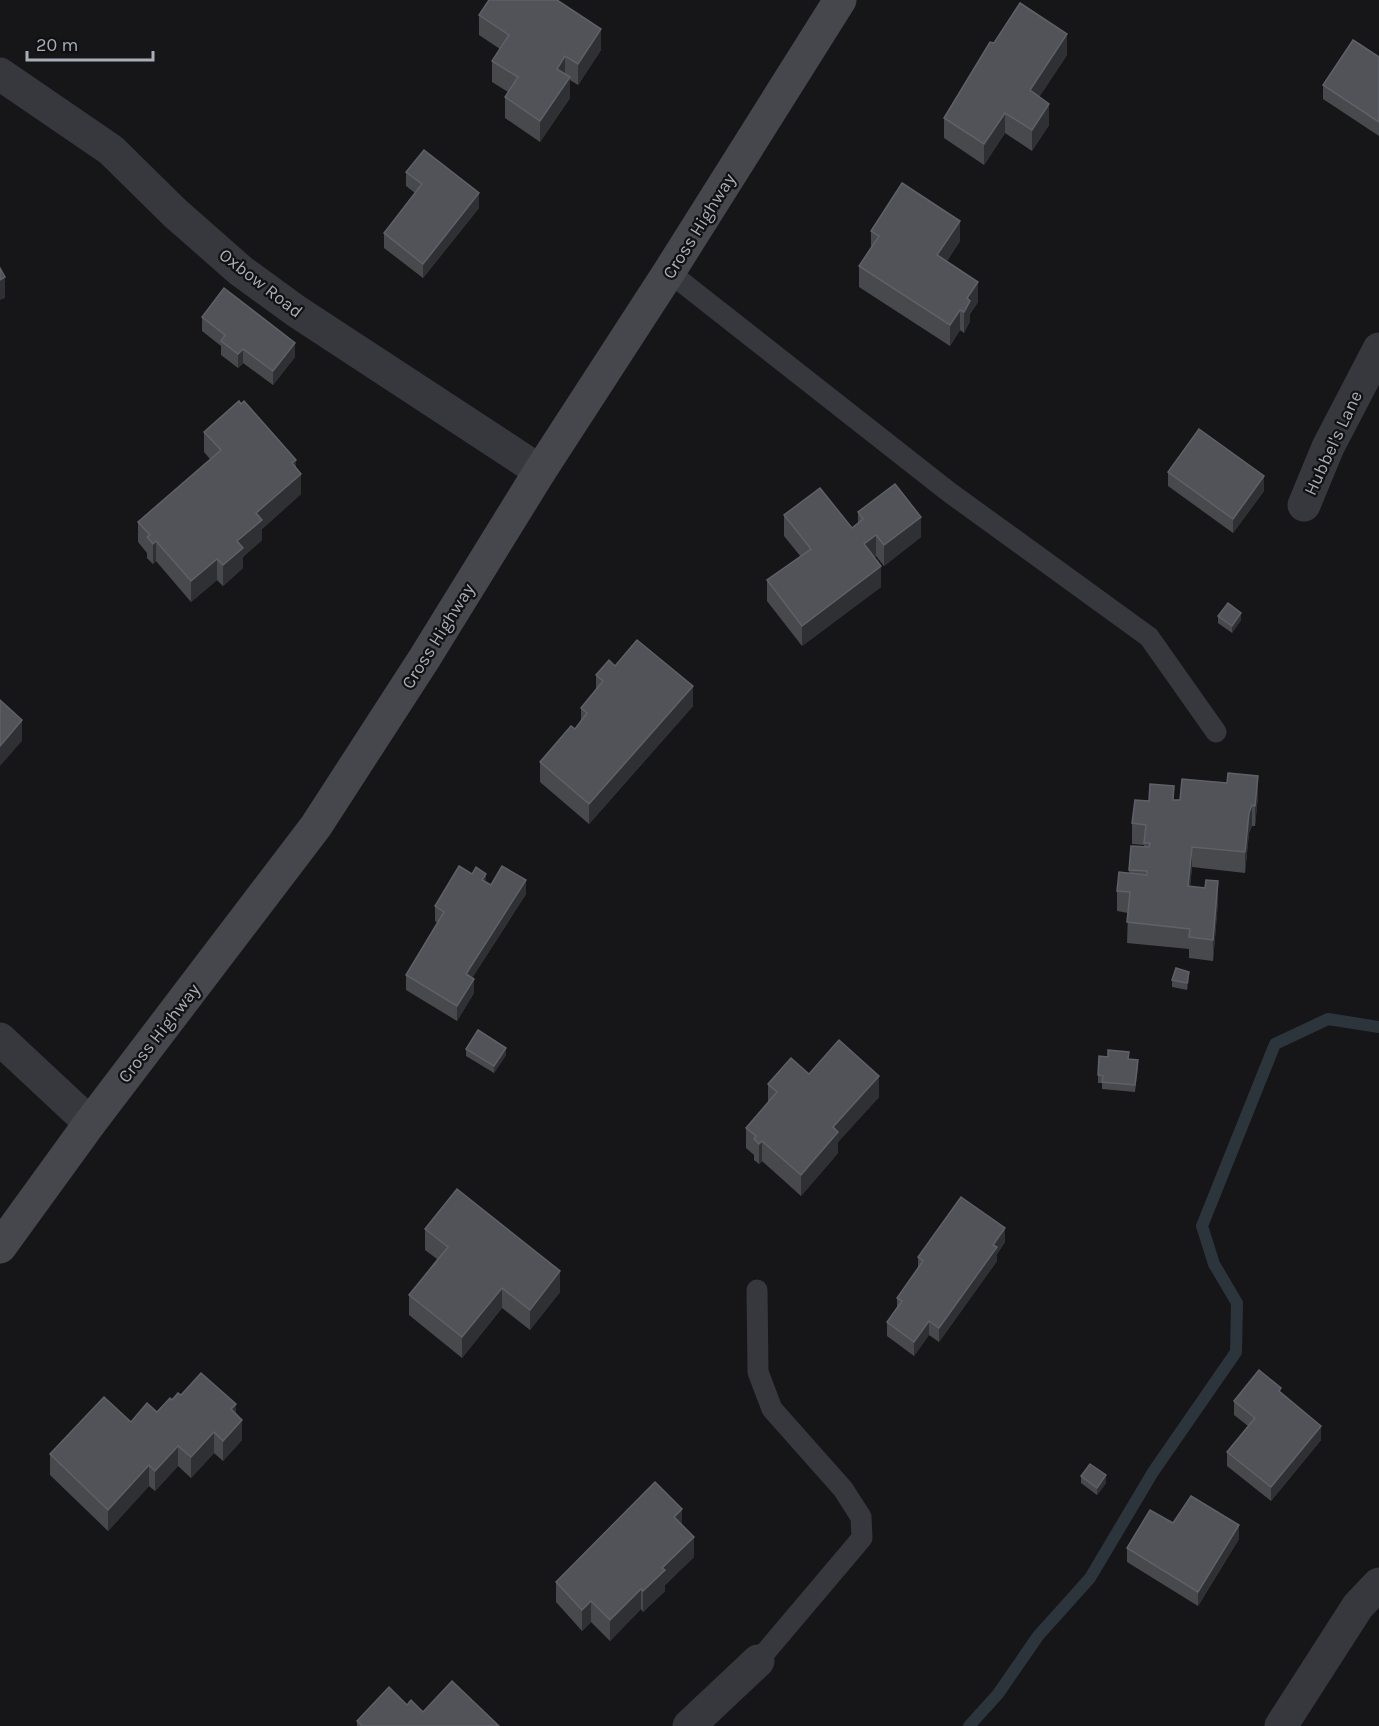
<svg xmlns="http://www.w3.org/2000/svg" width="1379" height="1726" font-family="Karla,sans-serif">
<style>
.lines{fill:none;stroke-linecap:round;stroke-linejoin:round}
.stream{stroke:#2c353c;stroke-width:12}
.lane{stroke:#37383d;stroke-width:21}
.street{stroke:#37383d;stroke-width:33}
.secondary{stroke:#45474d;stroke-width:33}
.wall{fill:#47494d}
.shaded-wall{fill:#2f3033}
.building{fill:#525359;stroke:#5f6168;stroke-width:1.5}
.labels{text-anchor:middle;dominant-baseline:central;stroke-width:4.5;stroke-linejoin:round;paint-order:stroke}
.street-label{font-size:18px;fill:#a8adb8;stroke:#111113}
</style>
<rect width="100%" height="100%" fill="#161618"/>
<g class="lines">
<path class="stream" d="M 969,1726 L 998,1694 L 1038,1636 L 1090,1578 L 1153,1472 L 1236,1352 L 1237,1303 L 1214,1264 L 1202,1226 L 1275,1044 L 1328,1019 L 1379,1027"/>
<g class="lane">
<path d="M 669,272 L 949,492 L 1149,637 L 1216,732"/>
<path d="M 757,1290 L 758,1372 L 772,1409 L 843,1489 L 861,1517 L 862,1538 L 758,1661"/>
</g>
<g class="street">
<path d="M 0,74 L 111,150 L 175,213 L 241,271 L 296,311 L 540,471"/>
<path d="M 1304,505 L 1328,447 L 1379,349"/>
<path d="M 0,1039 L 90,1123"/>
<path d="M 689,1726 L 758,1661"/>
<path d="M 1281,1726 L 1358,1606 L 1379,1584"/>
</g>
<path class="secondary" d="M 0,1247 L 90,1123 L 316,826 L 424,659 L 540,471 L 669,272 L 840,0"/>
</g>
<g class="wall">
<path d="M 479,15 L 601,50 L 578,85 L 570,80 L 570,98 L 540,142 L 505,118 L 505,97 L 508,92 L 492,82 L 492,61 L 500,49 L 479,35 Z"/>
<path d="M 994,43 L 1067,55 L 1039,97 L 1049,125 L 1032,151 L 1005,133 L 984,165 L 944,138 L 944,118 Z"/>
<path d="M 1379,57 L 1379,136 L 1323,99 L 1323,85 Z"/>
<path d="M 406,172 L 479,208 L 423,278 L 384,248 L 384,233 L 415,193 L 406,186 Z"/>
<path d="M 871,231 L 960,241 L 947,261 L 978,302 L 970,314 L 970,321 L 964,333 L 960,330 L 950,346 L 859,287 L 859,266 L 871,248 Z"/>
<path d="M 202,317 L 295,357 L 273,385 L 243,363 L 238,368 L 221,355 L 221,346 L 202,331 Z"/>
<path d="M 204,432 L 296,468 L 301,494 L 262,529 L 262,540 L 243,557 L 243,568 L 223,586 L 217,580 L 191,602 L 156,561 L 153,564 L 147,558 L 147,553 L 138,542 L 138,522 L 210,459 L 204,452 Z"/>
<path d="M 1168,472 L 1264,491 L 1233,533 L 1168,486 Z"/>
<path d="M 858,512 L 921,537 L 884,566 L 876,556 L 874,557 L 881,587 L 802,646 L 767,601 L 767,580 L 801,557 L 784,536 L 784,515 L 852,528 L 858,523 Z"/>
<path d="M 1218,616 L 1241,620 L 1232,633 L 1218,623 Z"/>
<path d="M 615,666 L 693,706 L 589,824 L 540,782 L 540,762 L 575,729 L 581,721 L 581,708 L 596,690 L 596,675 Z"/>
<path d="M 1258,796 L 1255,826 L 1252,826 L 1249,833 L 1245,873 L 1192,867 L 1190,887 L 1218,902 L 1213,961 L 1189,958 L 1189,949 L 1127,943 L 1128,913 L 1117,911 L 1117,891 L 1129,873 L 1131,846 L 1144,847 L 1144,845 L 1132,844 L 1132,823 L 1149,801 Z"/>
<path d="M 486,882 L 491,885 L 526,894 L 472,978 L 474,993 L 457,1021 L 406,990 L 406,975 L 438,923 L 435,921 L 435,906 Z"/>
<path d="M 1189,979 L 1187,990 L 1172,987 L 1172,980 Z"/>
<path d="M 466,1049 L 506,1055 L 494,1073 L 466,1056 Z"/>
<path d="M 1129,1059 L 1138,1067 L 1135,1092 L 1102,1089 L 1102,1083 L 1098,1083 L 1098,1075 Z"/>
<path d="M 809,1074 L 879,1097 L 838,1142 L 838,1153 L 801,1196 L 762,1161 L 759,1164 L 754,1160 L 754,1155 L 746,1148 L 746,1128 L 768,1103 L 768,1084 Z"/>
<path d="M 425,1229 L 560,1292 L 530,1330 L 502,1308 L 462,1358 L 409,1315 L 409,1295 L 437,1259 L 425,1250 Z"/>
<path d="M 1005,1242 L 997,1254 L 997,1261 L 939,1342 L 929,1335 L 914,1356 L 887,1336 L 887,1322 L 897,1308 L 897,1298 L 918,1270 L 918,1257 Z"/>
<path d="M 1281,1393 L 1321,1440 L 1271,1501 L 1227,1466 L 1227,1452 L 1248,1426 L 1234,1415 L 1234,1401 Z"/>
<path d="M 181,1395 L 236,1414 L 242,1440 L 223,1461 L 214,1453 L 191,1478 L 178,1466 L 155,1491 L 149,1486 L 108,1531 L 50,1475 L 50,1454 L 131,1422 L 157,1412 Z"/>
<path d="M 1081,1476 L 1106,1483 L 1097,1495 L 1081,1483 Z"/>
<path d="M 1173,1523 L 1239,1539 L 1198,1606 L 1127,1562 L 1127,1548 Z"/>
<path d="M 682,1525 L 694,1557 L 665,1585 L 665,1591 L 643,1612 L 641,1609 L 610,1641 L 591,1622 L 582,1631 L 556,1602 L 556,1582 Z"/>
<path d="M 407,1705 L 423,1712 L 499,1726 L 357,1726 L 357,1721 Z"/>
</g>
<g class="shaded-wall">
<path d="M 601,29 L 601,50 L 578,85 L 578,64 Z"/>
<path d="M 1067,34 L 1067,55 L 1030,111 L 1030,90 Z"/>
<path d="M 565,56 L 565,77 L 557,69 Z"/>
<path d="M 570,77 L 570,98 L 540,142 L 540,121 Z"/>
<path d="M 1049,104 L 1049,125 L 1032,151 L 1032,130 Z"/>
<path d="M 1005,113 L 1005,133 L 984,165 L 984,144 Z"/>
<path d="M 479,193 L 479,208 L 423,278 L 423,264 Z"/>
<path d="M 960,221 L 960,241 L 937,276 L 937,255 Z"/>
<path d="M 5,277 L 5,298 L 0,300 L 0,280 Z"/>
<path d="M 978,282 L 978,302 L 970,314 L 970,321 L 964,333 L 964,312 L 967,298 Z"/>
<path d="M 960,310 L 960,330 L 950,346 L 950,325 Z"/>
<path d="M 295,343 L 295,357 L 273,385 L 273,371 Z"/>
<path d="M 243,349 L 243,363 L 238,368 L 238,354 Z"/>
<path d="M 296,460 L 296,479 L 301,474 L 301,494 L 262,529 L 262,540 L 243,557 L 243,568 L 223,586 L 223,565 L 237,541 L 256,513 L 292,463 Z"/>
<path d="M 1264,476 L 1264,491 L 1233,533 L 1233,519 Z"/>
<path d="M 921,517 L 921,537 L 884,566 L 884,545 Z"/>
<path d="M 876,535 L 876,556 L 864,565 L 864,544 Z"/>
<path d="M 156,541 L 156,561 L 153,564 L 153,544 Z"/>
<path d="M 217,559 L 217,580 L 191,602 L 191,581 Z"/>
<path d="M 881,566 L 881,587 L 802,646 L 802,626 Z"/>
<path d="M 1241,613 L 1241,620 L 1232,633 L 1232,626 Z"/>
<path d="M 693,686 L 693,706 L 589,824 L 589,804 Z"/>
<path d="M 22,720 L 22,741 L 0,766 L 0,777 L 0,746 Z"/>
<path d="M 1258,776 L 1258,796 L 1255,826 L 1255,806 Z"/>
<path d="M 1252,805 L 1252,826 L 1249,833 L 1245,873 L 1245,852 L 1249,813 Z"/>
<path d="M 1192,847 L 1192,867 L 1188,907 L 1188,886 Z"/>
<path d="M 486,874 L 486,888 L 482,880 Z"/>
<path d="M 526,880 L 526,894 L 466,988 L 466,974 Z"/>
<path d="M 1218,881 L 1218,902 L 1213,961 L 1213,940 Z"/>
<path d="M 1189,972 L 1189,979 L 1187,990 L 1187,983 Z"/>
<path d="M 474,979 L 474,993 L 457,1021 L 457,1006 Z"/>
<path d="M 506,1048 L 506,1055 L 494,1073 L 494,1066 Z"/>
<path d="M 879,1076 L 879,1097 L 838,1142 L 838,1153 L 801,1196 L 801,1175 L 833,1127 Z"/>
<path d="M 762,1141 L 762,1161 L 759,1164 L 759,1144 Z"/>
<path d="M 1005,1228 L 1005,1242 L 997,1254 L 997,1261 L 939,1342 L 939,1328 Z"/>
<path d="M 560,1271 L 560,1292 L 530,1330 L 530,1310 Z"/>
<path d="M 502,1288 L 502,1308 L 462,1358 L 462,1337 Z"/>
<path d="M 929,1321 L 929,1335 L 914,1356 L 914,1342 Z"/>
<path d="M 236,1404 L 236,1425 L 231,1409 Z"/>
<path d="M 242,1420 L 242,1440 L 223,1461 L 223,1441 Z"/>
<path d="M 1321,1426 L 1321,1440 L 1271,1501 L 1271,1487 Z"/>
<path d="M 214,1432 L 214,1453 L 191,1478 L 191,1457 Z"/>
<path d="M 178,1446 L 178,1466 L 155,1491 L 155,1471 Z"/>
<path d="M 149,1465 L 149,1486 L 108,1531 L 108,1510 Z"/>
<path d="M 1106,1475 L 1106,1483 L 1097,1495 L 1097,1488 Z"/>
<path d="M 682,1509 L 682,1530 L 674,1517 Z"/>
<path d="M 1239,1525 L 1239,1539 L 1198,1606 L 1198,1592 Z"/>
<path d="M 694,1537 L 694,1557 L 665,1585 L 665,1591 L 643,1612 L 643,1591 L 662,1568 Z"/>
<path d="M 641,1589 L 641,1609 L 610,1641 L 610,1620 Z"/>
<path d="M 591,1601 L 591,1622 L 582,1631 L 582,1610 Z"/>
</g>
<g class="building">
<path d="M 489,0 L 557,0 L 601,29 L 578,64 L 565,56 L 557,69 L 570,77 L 540,121 L 505,97 L 518,77 L 492,61 L 509,35 L 479,15 Z"/>
<path d="M 1020,3 L 1067,34 L 1030,90 L 1049,104 L 1032,130 L 1005,113 L 984,144 L 944,118 L 990,42 L 994,43 Z"/>
<path d="M 1353,40 L 1379,57 L 1379,122 L 1323,85 Z"/>
<path d="M 424,150 L 479,193 L 423,264 L 384,233 L 422,184 L 406,172 Z"/>
<path d="M 902,183 L 960,221 L 937,255 L 978,282 L 967,298 L 970,301 L 964,312 L 960,310 L 950,325 L 859,266 L 879,236 L 871,231 Z"/>
<path d="M 0,268 L 5,277 L 0,280 Z"/>
<path d="M 224,288 L 295,343 L 273,371 L 243,349 L 238,354 L 221,341 L 225,335 L 202,317 Z"/>
<path d="M 239,401 L 241,404 L 244,401 L 296,460 L 292,463 L 301,474 L 256,513 L 262,520 L 237,541 L 243,548 L 223,565 L 217,559 L 191,581 L 156,541 L 153,544 L 147,537 L 150,535 L 138,522 L 221,450 L 204,432 Z"/>
<path d="M 1199,429 L 1264,476 L 1233,519 L 1168,472 Z"/>
<path d="M 895,484 L 921,517 L 884,545 L 876,535 L 864,544 L 881,566 L 802,626 L 767,580 L 811,549 L 784,515 L 820,488 L 852,528 L 863,519 L 858,512 Z"/>
<path d="M 1228,603 L 1241,613 L 1232,626 L 1218,616 Z"/>
<path d="M 637,640 L 693,686 L 589,804 L 540,762 L 571,726 L 575,729 L 587,713 L 581,708 L 603,681 L 596,675 L 609,660 L 615,666 Z"/>
<path d="M 0,700 L 22,720 L 0,746 Z"/>
<path d="M 1228,773 L 1258,776 L 1255,806 L 1252,805 L 1249,813 L 1245,852 L 1192,847 L 1188,886 L 1205,888 L 1206,880 L 1218,881 L 1213,940 L 1189,937 L 1190,929 L 1127,922 L 1130,892 L 1117,891 L 1119,872 L 1147,875 L 1147,871 L 1129,870 L 1131,846 L 1149,847 L 1150,843 L 1144,843 L 1146,825 L 1132,823 L 1135,800 L 1149,801 L 1150,784 L 1174,786 L 1173,800 L 1180,800 L 1182,779 L 1227,783 Z"/>
<path d="M 459,866 L 472,874 L 476,867 L 486,874 L 482,880 L 491,885 L 502,866 L 526,880 L 466,974 L 474,979 L 457,1006 L 406,975 L 444,912 L 435,906 Z"/>
<path d="M 1176,968 L 1189,972 L 1187,983 L 1172,980 Z"/>
<path d="M 478,1030 L 506,1048 L 494,1066 L 466,1049 Z"/>
<path d="M 839,1040 L 879,1076 L 833,1127 L 838,1132 L 801,1175 L 762,1141 L 759,1144 L 754,1139 L 756,1136 L 746,1128 L 777,1092 L 768,1084 L 791,1058 L 809,1074 Z"/>
<path d="M 1108,1050 L 1129,1052 L 1128,1059 L 1138,1060 L 1135,1085 L 1102,1082 L 1103,1076 L 1098,1075 L 1099,1056 L 1108,1057 Z"/>
<path d="M 457,1189 L 560,1271 L 530,1310 L 502,1288 L 462,1337 L 409,1295 L 448,1247 L 425,1229 Z"/>
<path d="M 961,1197 L 1005,1228 L 993,1245 L 997,1247 L 939,1328 L 929,1321 L 914,1342 L 887,1322 L 902,1301 L 897,1298 L 923,1261 L 918,1257 Z"/>
<path d="M 1259,1370 L 1281,1388 L 1279,1391 L 1321,1426 L 1271,1487 L 1227,1452 L 1255,1418 L 1234,1401 Z"/>
<path d="M 201,1373 L 236,1404 L 231,1409 L 242,1420 L 223,1441 L 214,1432 L 191,1457 L 178,1446 L 155,1471 L 149,1465 L 108,1510 L 50,1454 L 104,1397 L 131,1422 L 147,1403 L 157,1412 L 170,1398 L 172,1400 L 178,1393 L 181,1395 Z"/>
<path d="M 1090,1464 L 1106,1475 L 1097,1488 L 1081,1476 Z"/>
<path d="M 655,1482 L 682,1509 L 674,1517 L 694,1537 L 662,1568 L 665,1570 L 643,1591 L 641,1589 L 610,1620 L 591,1601 L 582,1610 L 556,1582 Z"/>
<path d="M 1191,1496 L 1239,1525 L 1198,1592 L 1127,1548 L 1150,1510 L 1173,1523 Z"/>
<path d="M 452,1681 L 499,1726 L 362,1726 L 357,1721 L 389,1687 L 407,1705 L 411,1700 L 423,1712 Z"/>
</g>
<g class="labels">
<g class="street-label">
<text transform="translate(699 226) rotate(-58)">Cross Highway</text>
<text transform="translate(261 283) rotate(38)">Oxbow Road</text>
<text transform="translate(1333 443) rotate(-65)">Hubbel's Lane</text>
<text transform="translate(438 636) rotate(-58)">Cross Highway</text>
<text transform="translate(159 1033) rotate(-52)">Cross Highway</text>
</g>
</g>
<path d="M27 51v9h126v-9" fill="none" stroke="#a8adb8" stroke-width="3"/>
<text x="36" y="51" font-size="18" fill="#a8adb8" stroke="#111113" stroke-width="4.5" paint-order="stroke">20 m</text>
</svg>
